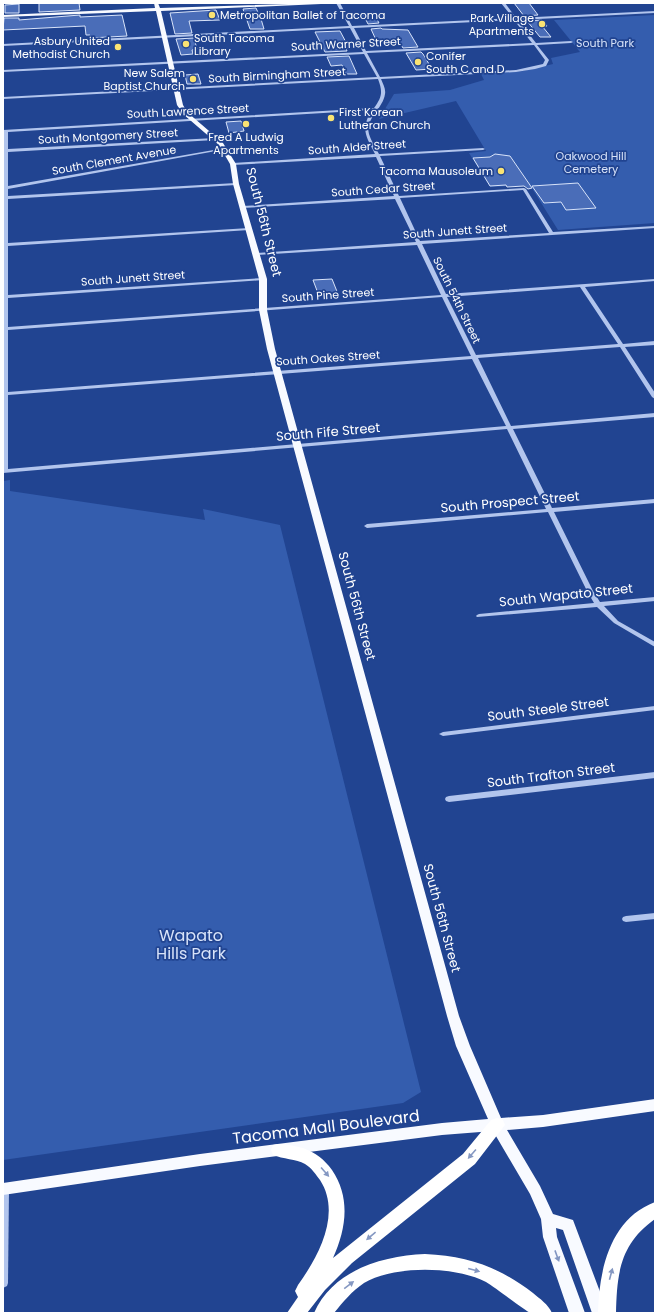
<svg xmlns="http://www.w3.org/2000/svg" width="658" height="1316" font-family="Poppins,sans-serif">
<style>
.green{fill:#345dae}
.building{fill:#4a6db8;stroke:#d8e3f9}
.lines{fill:none;stroke-linecap:round;stroke-linejoin:round}
.minor{fill:#b2c5ed;fill-rule:evenodd}
.major{fill:#f8faff;fill-rule:evenodd}
.highway{fill:#fff;fill-rule:evenodd}
.oneway{fill:#8598c2}
.oneway2{fill:#8296c2}
.poi-dot{fill:#fae373;stroke:#214491;stroke-width:1.5}
.labels{text-anchor:middle;dominant-baseline:central;stroke-width:3.5;stroke-linejoin:round;paint-order:stroke}
.far-poi-label{font-size:11px;fill:#fff;stroke:#214491;text-anchor:start}
.far-park-label{font-size:11px;fill:#d8e3f9;stroke:#214491}
.far-street-label{font-size:11px;fill:#fff;stroke:#214491}
.street-label{font-size:13px;fill:#fff;stroke:#214491}
.near-park-label{font-size:16px;fill:#d8e3f9;stroke:#214491}
.near-street-label{font-size:16px;fill:#fff;stroke:#214491}
</style>
<rect width="100%" height="100%" fill="#214491"/>
<g class="green">
<path d="M 655,15 L 655,223 L 558,230 L 530,185 L 490,187 L 469,153 L 486,151 L 456,101 L 379,119 L 394,94 L 450,90 L 484,80 L 481,74 L 523,71 L 553,64 L 551,58 L 580,52 L 554,20 Z"/>
<path d="M 10,480 L 10,491 L 205,520 L 203,509 L 280,525 L 421,1092 L 403,1103 L 3,1160 L 3,481 Z"/>
</g>
<g class="building">
<path d="M 39,3 L 79,3 L 80,10 L 39,12 Z"/>
<path d="M 514,3 L 529,3 L 538,15 L 524,16 Z"/>
<path d="M 19,4 L 19,13 L 5,13 L 5,5 Z"/>
<path d="M 256,8 L 261,19 L 264,29 L 250,29 L 243,9 Z"/>
<path d="M 216,10 L 220,20 L 189,21 L 192,33 L 175,34 L 170,13 Z"/>
<path d="M 363,14 L 374,14 L 379,23 L 368,24 Z"/>
<path d="M 80,15 L 80,17 L 122,15 L 127,36 L 90,38 L 90,35 L 86,35 L 85,26 L 3,30 L 4,18 L 19,18 L 19,20 Z"/>
<path d="M 542,20 L 547,26 L 542,26 L 551,37 L 540,37 L 527,21 Z"/>
<path d="M 381,28 L 382,29 L 408,30 L 418,47 L 403,48 L 398,40 L 376,40 L 371,29 Z"/>
<path d="M 340,31 L 349,48 L 346,48 L 347,51 L 325,52 L 315,32 Z"/>
<path d="M 194,38 L 197,49 L 192,50 L 193,54 L 181,55 L 176,39 Z"/>
<path d="M 421,52 L 423,54 L 432,69 L 416,70 L 406,53 Z"/>
<path d="M 349,56 L 357,74 L 346,74 L 342,65 L 331,66 L 327,57 Z"/>
<path d="M 198,74 L 201,84 L 187,84 L 185,75 Z"/>
<path d="M 241,121 L 244,131 L 229,133 L 226,122 Z"/>
<path d="M 495,154 L 510,156 L 532,188 L 528,189 L 524,186 L 507,187 L 506,185 L 490,186 L 473,158 L 490,157 Z"/>
<path d="M 578,183 L 596,208 L 566,210 L 561,202 L 544,203 L 532,186 Z"/>
<path d="M 332,279 L 338,294 L 319,296 L 313,280 Z"/>
</g>
<g class="lines">
<g class="minor">
<path d="M 336,3 L 340,3 L 352,26 L 513,18 L 501,3 L 505,3 L 516,18 L 655,11 L 655,13 L 518,20 L 536,43 L 571,41 L 573,42 L 571,43 L 537,45 L 549,60 L 546,66 L 535,69 L 516,72 L 381,79 C 383,84 386,89 385,94 C 383,109 365,118 369,134 C 371,141 376,148 379,154 L 483,148 L 485,149 L 483,150 L 380,156 L 399,196 L 524,188 L 526,189 L 553,232 L 655,226 L 655,228 L 422,244 L 446,294 L 655,279 L 655,281 L 585,287 L 623,344 L 655,341 L 655,345 L 625,347 L 655,393 L 655,399 L 652,397 L 620,347 L 478,358 L 511,426 L 655,413 L 655,417 L 513,429 L 552,508 L 655,499 L 655,503 L 554,512 L 593,591 L 600,602 L 655,597 L 655,601 L 604,606 L 618,621 L 655,642 L 655,647 L 614,623 L 597,607 L 477,617 L 476,616 L 477,615 L 479,614 L 594,603 L 587,591 L 548,512 L 367,528 L 364,526 L 367,524 L 546,509 L 507,429 L 3,473 L 3,150 L 4,132 L 3,132 L 3,130 L 374,108 C 382,97 383,92 378,79 L 3,99 L 3,97 L 377,77 L 364,54 L 3,72 L 3,70 L 363,52 L 350,28 L 3,46 L 3,44 L 349,26 ZM 514,20 L 532,43 L 366,51 L 354,28 ZM 534,45 L 545,60 L 543,64 L 516,70 L 380,77 L 367,53 ZM 372,110 C 360,129 366,136 375,154 L 233,163 L 231,164 L 233,165 L 376,157 L 394,196 L 243,206 L 241,207 L 243,208 L 395,199 L 416,242 L 257,253 L 255,254 L 257,255 L 417,245 L 441,295 L 8,327 L 8,298 L 263,280 L 265,279 L 263,278 L 8,295 L 8,246 L 249,230 L 251,229 L 249,228 L 8,243 L 8,199 L 236,185 L 238,184 L 236,183 L 8,196 L 8,189 L 227,149 L 225,148 L 8,186 L 8,152 L 215,140 L 217,139 L 215,138 L 8,149 L 8,132 ZM 523,190 L 549,233 L 420,241 L 400,198 ZM 580,287 L 618,344 L 476,355 L 447,297 ZM 442,297 L 471,356 L 8,392 L 8,330 ZM 472,359 L 506,426 L 8,469 L 8,395 Z"/>
<path d="M 655,706 L 655,710 L 443,736 L 439,734 L 443,732 Z"/>
<path d="M 655,772 L 655,778 L 449,802 L 446,801 L 445,799 L 446,797 L 449,796 Z"/>
<path d="M 655,913 L 655,919 L 626,922 L 623,921 L 622,919 L 623,917 L 626,916 Z"/>
<path d="M 3,1185 L 8,1186 L 9,1189 L 8,1283 L 7,1286 L 3,1288 Z"/>
</g>
<path class="major" d="M 154,3 L 158,3 L 160,8 L 323,3 L 321,4 L 161,11 L 183,105 L 187,112 L 223,143 L 236,164 L 239,184 L 267,279 L 267,310 L 275,349 L 459,1016 L 470,1046 L 501,1118 L 543,1115 L 655,1099 L 655,1111 L 543,1127 L 507,1130 L 540,1186 L 553,1214 L 573,1220 L 608,1313 L 592,1313 L 563,1230 L 556,1228 L 557,1237 L 585,1313 L 569,1313 L 543,1237 L 541,1219 L 530,1194 L 493,1131 L 442,1135 L 200,1166 L 3,1195 L 3,1183 L 200,1154 L 442,1123 L 488,1119 L 456,1046 L 447,1016 L 267,349 L 259,310 L 259,279 L 233,184 L 230,164 L 219,145 L 183,114 L 177,105 L 156,11 L 3,17 L 3,15 L 155,8 Z"/>
<g class="highway">
<path d="M 497,1118 L 503,1120 L 505,1125 L 475,1164 L 352,1263 L 325,1290 L 307,1313 L 287,1313 L 298,1297 L 295,1291 L 298,1285 C 318,1257 342,1214 320,1180 C 316,1175 312,1168 305,1164 C 296,1159 283,1159 273,1155 L 271,1150 L 273,1145 C 282,1142 294,1146 303,1148 C 316,1153 324,1159 332,1170 C 351,1198 346,1229 333,1258 L 463,1154 L 491,1120 Z"/>
<path d="M 655,1202 L 655,1219 C 620,1244 617,1273 616,1313 L 598,1313 C 599,1270 610,1219 655,1202 Z"/>
<path d="M 425,1254 C 468,1256 499,1267 533,1293 C 540,1299 548,1304 552,1313 C 545,1313 537,1314 531,1313 C 526,1312 495,1287 486,1282 C 455,1266 395,1265 364,1283 C 352,1291 343,1302 334,1313 L 314,1313 C 333,1270 382,1256 425,1254 Z"/>
</g>
</g>
<defs><path id="oneway-solid" d="M-6-.8H1V-3.2L6.5 0L1 3.2V.8H-6Z"/></defs>
<g class="oneway">
<use href="#oneway-solid" transform="translate(472 1154) rotate(131)"/>
<use href="#oneway-solid" transform="translate(325 1172) rotate(49)"/>
<use href="#oneway-solid" transform="translate(371 1236) rotate(140)"/>
<use href="#oneway-solid" transform="translate(474 1270) rotate(15)"/>
<use href="#oneway-solid" transform="translate(611 1274) rotate(-75)"/>
<use href="#oneway-solid" transform="translate(349 1285) rotate(-37)"/>
</g>
<use class="oneway2" href="#oneway-solid" transform="translate(557 1256) rotate(70)"/>
<g class="poi-dot">
<circle cx="212" cy="15" r="4"/>
<circle cx="542" cy="24" r="4"/>
<circle cx="186" cy="44" r="4"/>
<circle cx="118" cy="47" r="4"/>
<circle cx="418" cy="62" r="4"/>
<circle cx="193" cy="79" r="4"/>
<circle cx="331" cy="118" r="4"/>
<circle cx="246" cy="124" r="4"/>
<circle cx="501" cy="171" r="4"/>
</g>
<g class="labels">
<g class="far-poi-label">
<text x="220" y="15">Metropolitan Ballet of Tacoma</text>
<text x="534" y="18" text-anchor="end">Park Village<tspan x="534" dy="13">Apartments</tspan></text>
<text x="194" y="38">South Tacoma<tspan x="194" dy="13">Library</tspan></text>
<text x="110" y="41" text-anchor="end">Asbury United<tspan x="110" dy="13">Methodist Church</tspan></text>
<text x="426" y="56">Conifer<tspan x="426" dy="13">South C and D</tspan></text>
<text x="185" y="73" text-anchor="end">New Salem<tspan x="185" dy="13">Baptist Church</tspan></text>
<text x="339" y="112">First Korean<tspan x="339" dy="13">Lutheran Church</tspan></text>
<text x="246" y="137" text-anchor="middle">Fred A Ludwig<tspan x="246" dy="13">Apartments</tspan></text>
<text x="493" y="171" text-anchor="end">Tacoma Mausoleum</text>
</g>
<g class="far-park-label">
<text x="605" y="43">South Park</text>
<text x="591" y="156">Oakwood Hill<tspan x="591" dy="13">Cemetery</tspan></text>
</g>
<g class="far-street-label">
<text transform="translate(346 44) rotate(-3)">South Warner Street</text>
<text transform="translate(277 75) rotate(-3)">South Birmingham Street</text>
<text transform="translate(188 111) rotate(-3)">South Lawrence Street</text>
<text transform="translate(108 136) rotate(-3)">South Montgomery Street</text>
<text transform="translate(357 147) rotate(-4)">South Alder Street</text>
<text transform="translate(114 160) rotate(-10)">South Clement Avenue</text>
<text transform="translate(383 189) rotate(-4)">South Cedar Street</text>
<text transform="translate(455 231) rotate(-4)">South Junett Street</text>
<text transform="translate(133 278) rotate(-4)">South Junett Street</text>
<text transform="translate(328 295) rotate(-4)">South Pine Street</text>
<text transform="translate(457 300) rotate(64)">South 54th Street</text>
<text transform="translate(328 358) rotate(-4)">South Oakes Street</text>
</g>
<g class="street-label">
<text transform="translate(264 222) rotate(76)">South 56th Street</text>
<text transform="translate(328 432) rotate(-5)">South Fife Street</text>
<text transform="translate(510 502) rotate(-5)">South Prospect Street</text>
<text transform="translate(566 595) rotate(-6)">South Wapato Street</text>
<text transform="translate(357 606) rotate(75)">South 56th Street</text>
<text transform="translate(548 709) rotate(-7)">South Steele Street</text>
<text transform="translate(551 775) rotate(-7)">South Trafton Street</text>
<text transform="translate(442 918) rotate(75)">South 56th Street</text>
</g>
<g class="near-park-label">
<text x="191" y="935">Wapato<tspan x="191" dy="18">Hills Park</tspan></text>
</g>
<g class="near-street-label">
<text transform="translate(326 1127) rotate(-7)">Tacoma Mall Boulevard</text>
</g>
</g>
<rect width="658" height="1316" fill="none" stroke="#ffffff" stroke-width="8"/>
</svg>
